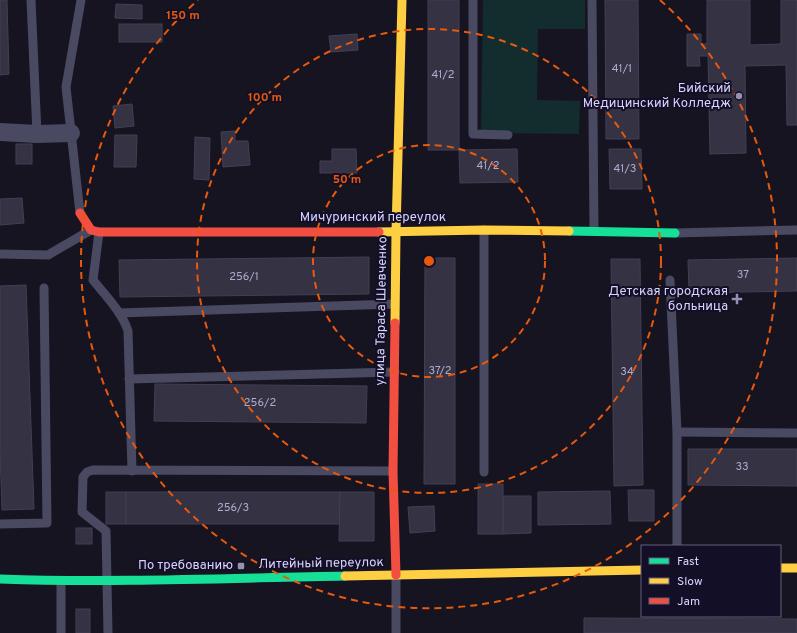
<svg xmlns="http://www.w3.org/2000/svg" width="797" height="633" font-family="Overpass,sans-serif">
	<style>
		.green { fill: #132c2d }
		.building { fill: #343243; stroke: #433f54 }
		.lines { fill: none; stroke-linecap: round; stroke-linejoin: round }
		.lane { stroke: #4a4962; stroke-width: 9 }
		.street { stroke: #4a4962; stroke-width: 18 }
		.fast { stroke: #16e098; stroke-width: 9 }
		.slow { stroke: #ffcf43; stroke-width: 9 }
		.jam { stroke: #f24e42; stroke-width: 9 }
		.ring { fill: none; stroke: #e8590c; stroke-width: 2; stroke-dasharray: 7 5 }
		.poi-dot { fill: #9591b1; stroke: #130f26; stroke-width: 1.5 }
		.labels { text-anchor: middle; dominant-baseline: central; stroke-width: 4; stroke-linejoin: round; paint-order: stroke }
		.number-label { font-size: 11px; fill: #b0acd0 }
		.poi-label { font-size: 13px; fill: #d9d4ff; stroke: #130f26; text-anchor: end }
		.street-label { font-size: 13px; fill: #d9d4ff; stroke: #130f26 }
		.centre { fill: #e8590c; stroke: #130f26; stroke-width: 2 }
		.ring-label { font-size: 12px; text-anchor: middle; font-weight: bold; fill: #e8590c; stroke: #130f26; stroke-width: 4; stroke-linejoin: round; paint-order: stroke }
	</style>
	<rect width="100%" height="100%" fill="#161421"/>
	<!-- green -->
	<polygon class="green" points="483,0 585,0 585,29 538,29 537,100 580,101 579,134 481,133"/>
	<!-- building -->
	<g class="building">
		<polygon points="0,0 7,0 9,74 0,75"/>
		<rect x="428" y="0" width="31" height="150"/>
		<polygon points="605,0 638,0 639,139 606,139"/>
		<polygon points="707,0 750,0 750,45 781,44 781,0 797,0 797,125 787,125 786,65 745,66 746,153 710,154 708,56 699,56 700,66 687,66 687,34 701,34 701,44 707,44"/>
		<polygon points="116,4 142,5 142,19 115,18"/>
		<rect x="119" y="24" width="43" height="18"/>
		<polygon points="357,34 358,50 331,52 329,36"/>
		<polygon points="132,104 134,126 115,128 113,106"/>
		<polygon points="235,131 235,141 248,141 250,165 223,167 221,132"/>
		<polygon points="115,135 137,135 136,167 114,167"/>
		<polygon points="195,137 210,138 209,180 194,179"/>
		<rect x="16" y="144" width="16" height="20"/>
		<polygon points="332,149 356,149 357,173 320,173 320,161 332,161"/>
		<polygon points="517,149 518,182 460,183 459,150"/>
		<polygon points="609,149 641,149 642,189 610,189"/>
		<polygon points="22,198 24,223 0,225 0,199"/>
		<polygon points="369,257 369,294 120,297 119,260"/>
		<polygon points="425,258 455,258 455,484 424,484"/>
		<polygon points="797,258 797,291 689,293 688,260"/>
		<polygon points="611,259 640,259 643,485 614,486"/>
		<polygon points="26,285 34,509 2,510 0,451 0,286"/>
		<polygon points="155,384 367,386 366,423 154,421"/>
		<polygon points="688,449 797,449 797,486 688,485"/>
		<rect x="478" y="484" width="25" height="50"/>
		<polygon points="628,490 654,490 654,521 629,521"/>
		<polygon points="610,491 611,524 538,525 538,492"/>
		<rect x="106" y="492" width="20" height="32"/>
		<rect x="126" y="492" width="214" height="32"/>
		<polygon points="340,492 374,492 374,541 339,541"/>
		<polygon points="503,496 531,496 531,533 503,534"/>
		<polygon points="434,506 435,531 410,533 408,507"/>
		<rect x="76" y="528" width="16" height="16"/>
		<rect x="76" y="609" width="14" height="24"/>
		<polygon points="584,618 797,619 797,633 584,633"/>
	</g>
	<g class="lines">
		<!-- lane -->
		<g class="lane">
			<polyline points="31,0 37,134"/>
			<polyline points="473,0 473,134 508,135"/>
			<polyline points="592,0 594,231"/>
			<polyline points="80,213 66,87 81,0"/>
			<path d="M99,232L93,280C105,295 122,312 128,331L132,471"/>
			<polyline points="675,233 797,230"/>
			<polyline points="0,254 48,255 91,230"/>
			<polyline points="670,280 677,432 677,546"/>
			<polyline points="119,313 395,304"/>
			<polyline points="129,379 395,372"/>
			<polyline points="677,432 797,433"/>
			<polyline points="484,472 484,230"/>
			<polyline points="0,524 47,523 44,288"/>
			<polyline points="396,575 396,633"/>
			<polyline points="61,633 61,581"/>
			<polyline points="108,633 106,531 82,512 83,477 87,472 93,470 393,471"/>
		</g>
		<!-- street -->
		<polyline class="street" points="0,132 37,134 71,133"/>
		<!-- fast -->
		<g class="fast">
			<polyline points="569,231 675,233"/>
			<path d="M0,579C115,583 230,578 345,576"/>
		</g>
		<!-- slow -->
		<g class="slow">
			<polyline points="379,232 484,230 569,231"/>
			<polyline points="395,323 396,232 402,0"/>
			<polyline points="780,568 797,568"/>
			<polyline points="345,576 642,570"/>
		</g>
		<!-- jam -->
		<g class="jam">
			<polyline points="80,213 91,230 99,232 379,232"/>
			<polyline points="395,323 393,471 396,575"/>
		</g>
	</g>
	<!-- distance rings -->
	<g class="ring">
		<circle cx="429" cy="261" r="116"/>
		<circle cx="429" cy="261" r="232"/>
		<path d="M660 0A348 348 0 1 1 198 0"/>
	</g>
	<!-- markers -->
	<g class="poi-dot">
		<circle cx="739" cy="96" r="4"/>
		<path d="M735 293h4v4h4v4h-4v4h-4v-4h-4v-4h4z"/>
		<rect x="237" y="562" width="8" height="8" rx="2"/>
	</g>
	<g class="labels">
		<!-- number labels -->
		<g class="number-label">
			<text x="622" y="69">41/1</text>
			<text x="443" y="75">41/2</text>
			<text x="488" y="166">41/2</text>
			<text x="625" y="169">41/3</text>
			<text x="743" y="275">37</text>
			<text x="244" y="277">256/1</text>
			<text x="440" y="371">37/2</text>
			<text x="627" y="372">34</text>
			<text x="260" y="403">256/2</text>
			<text x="742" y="467">33</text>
			<text x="233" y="508">256/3</text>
		</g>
		<!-- poi labels -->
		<g class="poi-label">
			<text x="731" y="89">Бийский<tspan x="731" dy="15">Медицинский Колледж</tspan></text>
			<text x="728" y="292">Детская городская<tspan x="728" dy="15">больница</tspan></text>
			<text x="233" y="566">По требованию</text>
		</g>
		<!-- street labels -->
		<g class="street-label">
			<text x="373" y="218">Мичуринский переулок</text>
			<text transform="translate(382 311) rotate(-89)">улица Тараса Шевченко</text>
			<text transform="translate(321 564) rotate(-1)">Литейный переулок</text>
		</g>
	</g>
	<circle cx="429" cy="261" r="6" class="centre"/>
	<g class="ring-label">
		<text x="183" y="19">150 m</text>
		<text x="265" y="101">100 m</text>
		<text x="347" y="183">50 m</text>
	</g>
	<!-- legend -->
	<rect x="641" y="545" width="140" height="72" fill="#130f26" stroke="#625e7d"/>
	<rect x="649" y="558" width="20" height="6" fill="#16e098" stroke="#625e7d"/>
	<text x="677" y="565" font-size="12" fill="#d9d4ff">Fast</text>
	<rect x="649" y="578" width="20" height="6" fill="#ffcf43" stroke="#625e7d"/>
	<text x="677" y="585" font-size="12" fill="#d9d4ff">Slow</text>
	<rect x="649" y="598" width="20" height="6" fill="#f24e42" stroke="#625e7d"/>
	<text x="677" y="605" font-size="12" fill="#d9d4ff">Jam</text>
</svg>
